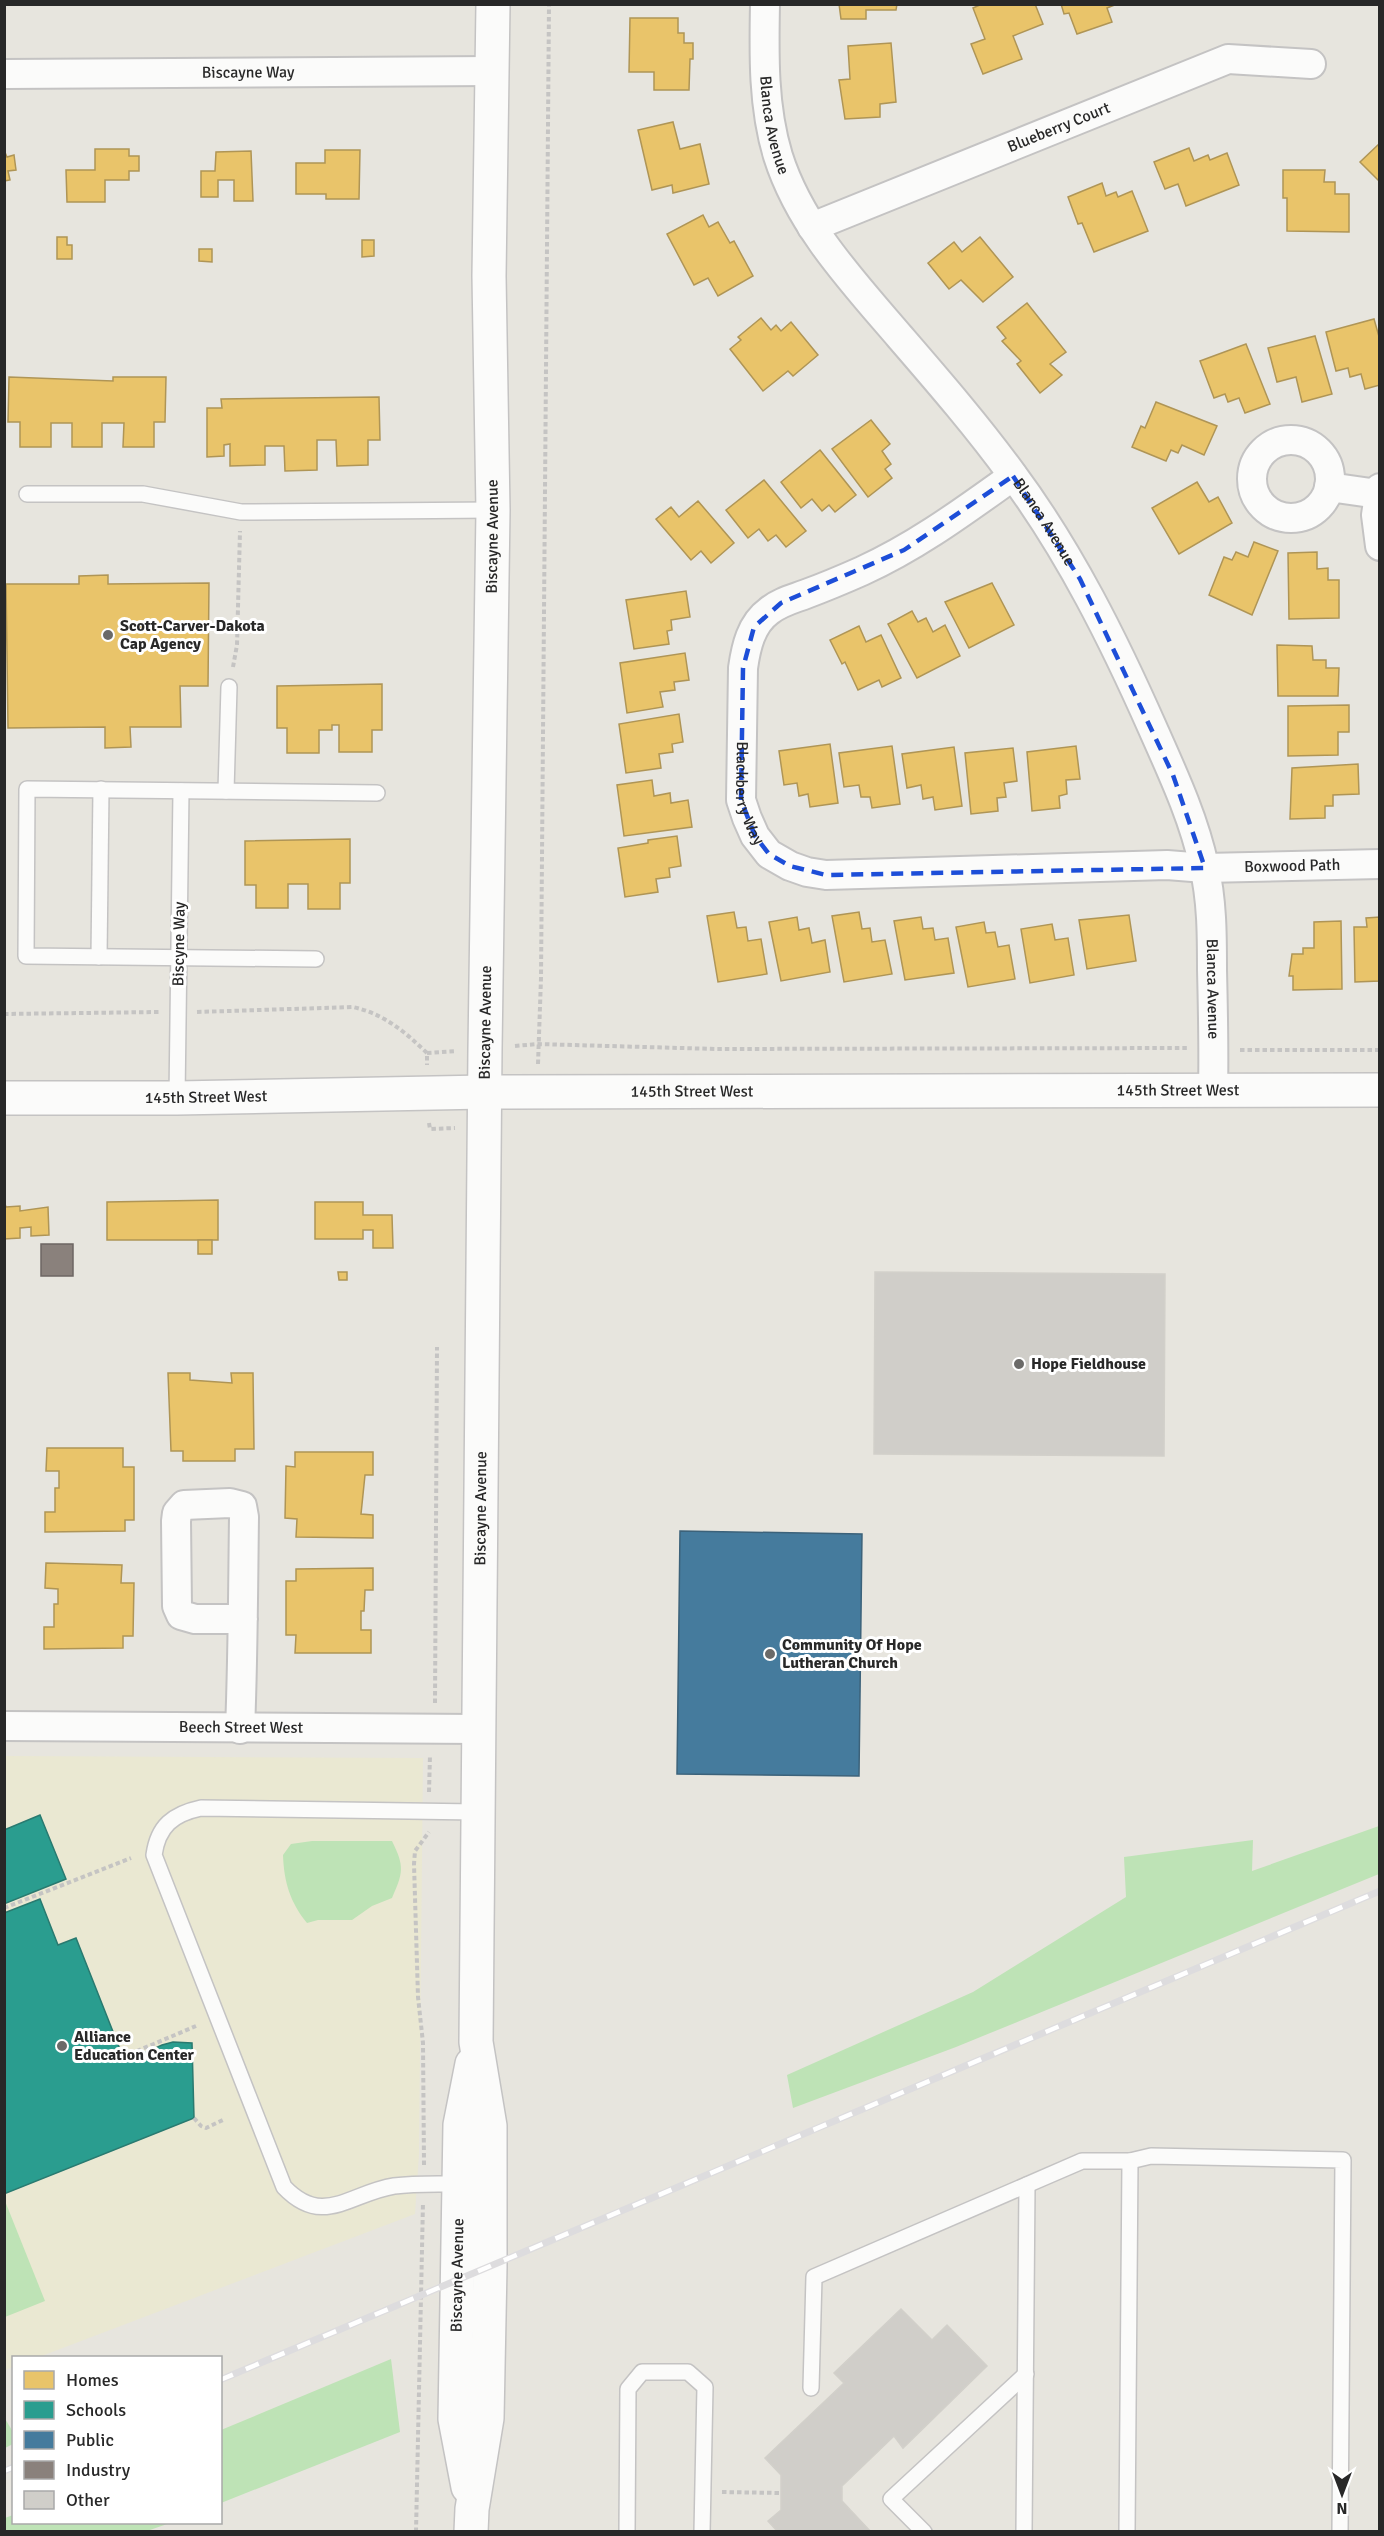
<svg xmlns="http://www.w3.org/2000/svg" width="1384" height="2536" font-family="Signika,sans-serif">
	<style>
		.education { fill: #eae8d2 }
		.green { fill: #bee3b6 }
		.homes { fill: #e9c46a; stroke: #af9556; stroke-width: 1.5 }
		.schools { fill: #2a9d8f; stroke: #297a70; stroke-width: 1.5 }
		.public { fill: #457b9d; stroke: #3c627a; stroke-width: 1.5 }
		.industry { fill: #8a817c; stroke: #6d6663; stroke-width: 1.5 }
		.building { fill: #d0cec9; stroke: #d2d0ca; stroke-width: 1.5 }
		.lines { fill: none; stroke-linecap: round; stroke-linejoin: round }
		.lane-casing { stroke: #c4c3c3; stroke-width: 18 }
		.street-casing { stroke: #c4c3c3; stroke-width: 32 }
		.secondary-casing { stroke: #c4c3c3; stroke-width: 36 }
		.path { stroke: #c5c4c3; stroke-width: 4; stroke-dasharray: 4.5 3; stroke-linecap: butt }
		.lane { stroke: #fbfbfa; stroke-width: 15 }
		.street { stroke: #fbfbfa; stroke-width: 28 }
		.secondary { stroke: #fbfbfa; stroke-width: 33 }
		.rail-casing { stroke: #dddcde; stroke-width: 7 }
		.rail { stroke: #fff; stroke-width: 4.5; stroke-dasharray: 14; stroke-linecap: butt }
		.marked { fill: none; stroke: #1d4ed8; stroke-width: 4.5; stroke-dasharray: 12 8; stroke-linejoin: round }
		.poi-dot { fill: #6b6a68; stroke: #fff; stroke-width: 2 }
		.labels { text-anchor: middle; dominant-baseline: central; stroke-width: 6; stroke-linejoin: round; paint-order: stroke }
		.street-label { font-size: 16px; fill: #282828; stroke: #fff }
		.poi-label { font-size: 16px; font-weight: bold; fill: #282828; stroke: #fff; text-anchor: start }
	</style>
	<rect width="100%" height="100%" fill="#e7e5de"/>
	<!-- education -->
	<polygon class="education" points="5,1756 423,1758 419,2154 415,2214 39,2357 14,2358 13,2367 5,2370"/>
	<!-- green -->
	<g class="green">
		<polygon points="1379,1826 1379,1874 956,2047 793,2108 787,2075 973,1992 1126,1897 1124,1857 1253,1840 1252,1871"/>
		<path d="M312,1841H392C405,1867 403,1873 392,1898L372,1906L352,1920H318L307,1923C290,1902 284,1882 283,1855L291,1844Z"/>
		<polygon points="5,2201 45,2301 5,2317 4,2317"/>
		<polygon points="391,2359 400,2432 221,2503 221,2430"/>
		<polygon points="4,2417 13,2432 13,2444 5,2448"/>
		<polygon points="13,2515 14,2522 170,2523 147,2531 5,2531 5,2518"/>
	</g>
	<!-- homes -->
	<g class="homes">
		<polygon points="839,4 897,4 896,10 866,10 866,19 841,19"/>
		<polygon points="982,4 1035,4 1043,24 1013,36 1022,59 983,74 971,44 985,39 973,8"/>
		<polygon points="1061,4 1117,4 1107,8 1112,22 1077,34 1069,13 1064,14"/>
		<polygon points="630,18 678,18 678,33 684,33 684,43 693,43 693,59 690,59 689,90 654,90 654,72 629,72"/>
		<polygon points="891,43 896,102 880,104 880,117 845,119 839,80 850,79 848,46"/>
		<polygon points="673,122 680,149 700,144 709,184 673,193 672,185 652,190 638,130"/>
		<polygon points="1380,143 1380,182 1360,162"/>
		<polygon points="1189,148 1194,161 1208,155 1210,160 1227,153 1239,185 1186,206 1178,184 1165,189 1154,162"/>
		<polygon points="95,149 129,149 129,156 139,156 139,171 129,171 129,180 105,180 105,202 67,202 66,170 95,170"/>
		<polygon points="4,150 7,157 14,155 16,170 8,171 10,180 4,181"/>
		<polygon points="325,150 360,150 359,199 326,199 326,194 296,194 296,163 325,163"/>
		<polygon points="251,151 253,201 234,201 234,180 218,180 218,197 201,197 201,171 215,171 216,152"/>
		<polygon points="1283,170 1325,170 1324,182 1335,182 1335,194 1349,194 1349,232 1287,231 1287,198 1283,198"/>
		<polygon points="1102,183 1106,196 1116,192 1118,197 1132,191 1148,231 1094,252 1082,223 1078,224 1068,197"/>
		<polygon points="703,215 709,227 718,222 730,243 734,241 753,276 718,296 708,278 694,285 667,234"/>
		<polygon points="57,237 67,237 67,245 72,245 72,259 57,259"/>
		<polygon points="980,237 1013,277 983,302 961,280 949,289 928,263 954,242 962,252"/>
		<polygon points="362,240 374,240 374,256 362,257"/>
		<polygon points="199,249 212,249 212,262 199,261"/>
		<polygon points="1027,303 1066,352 1050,364 1062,375 1040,393 1017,364 1021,361 1002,341 1006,338 997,327"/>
		<polygon points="761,318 771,330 776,325 781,331 791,322 818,355 793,376 788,371 763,391 730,349 741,340 738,337"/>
		<polygon points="1374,319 1380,340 1380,385 1365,389 1361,374 1350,377 1348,368 1336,371 1326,332"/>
		<polygon points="1315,336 1332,394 1302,402 1296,377 1277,382 1268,348"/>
		<polygon points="1246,344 1270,404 1245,413 1239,398 1228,402 1225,394 1214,398 1200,361"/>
		<polygon points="9,377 113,381 113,377 166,377 165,422 154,422 154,447 123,447 124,423 102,423 102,447 72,447 72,423 51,423 51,447 20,447 20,422 8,422"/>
		<polygon points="379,397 380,440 368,440 368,465 337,466 336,440 317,440 317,470 285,471 284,446 265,446 265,465 230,466 230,444 224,445 224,456 207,457 207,408 222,408 221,399"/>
		<polygon points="1156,402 1217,426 1204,455 1182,445 1178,453 1171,450 1166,461 1132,447 1141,426 1145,428"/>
		<polygon points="871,420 890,444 882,451 891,464 885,469 892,478 868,497 832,449"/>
		<polygon points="820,450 856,495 835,512 829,505 822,511 812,499 801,508 781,482"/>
		<polygon points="764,480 806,531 786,547 776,535 768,541 759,529 748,538 726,510"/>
		<polygon points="1197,482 1209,502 1218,497 1232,523 1179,554 1152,508"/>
		<polygon points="698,501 734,543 711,563 701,551 691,560 656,519 671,507 679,517"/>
		<polygon points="1254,542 1278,551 1252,615 1209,595 1224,557 1232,560 1236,552 1248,557"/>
		<polygon points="1317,552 1317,569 1328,568 1328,580 1339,580 1339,618 1289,619 1288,553"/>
		<polygon points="108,575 108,584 209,583 208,686 180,686 181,727 130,727 131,747 105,748 105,727 8,728 6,584 79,584 79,576"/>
		<polygon points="992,583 1014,625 969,648 945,602"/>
		<polygon points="686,591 690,617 671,620 672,630 667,631 669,644 634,649 626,600"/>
		<polygon points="912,611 918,622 926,618 933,632 945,625 960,656 917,678 888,624"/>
		<polygon points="859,626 866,642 881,635 901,678 882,687 879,680 858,690 845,662 842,664 830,640"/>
		<polygon points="1277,645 1312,646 1313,660 1326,660 1326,668 1339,668 1338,696 1278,696"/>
		<polygon points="685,653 689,680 674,682 675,690 660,692 663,707 627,713 620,663"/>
		<polygon points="382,684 382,730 372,730 372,752 339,752 339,725 332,725 332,730 319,730 319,753 287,753 287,728 277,728 277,686"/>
		<polygon points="1349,705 1349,732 1338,732 1338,755 1288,756 1288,706"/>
		<polygon points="679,714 683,742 672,744 673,752 659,754 661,768 626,773 619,724"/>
		<polygon points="830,744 838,803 810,807 808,794 799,796 797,783 784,785 779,751"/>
		<polygon points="892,746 900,804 872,808 870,797 861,797 859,785 844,787 839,753"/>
		<polygon points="1076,746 1080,779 1066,780 1067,794 1059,796 1060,808 1032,811 1027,752"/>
		<polygon points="954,747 962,806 935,810 933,797 923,799 921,785 907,788 902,754"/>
		<polygon points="1013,748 1017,781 1004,783 1006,797 997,798 998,811 971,814 965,753"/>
		<polygon points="1358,764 1359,794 1333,795 1333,806 1325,806 1325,818 1290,819 1292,768"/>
		<polygon points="652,780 654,796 670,793 671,803 688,800 692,827 624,836 617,785"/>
		<polygon points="677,836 681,866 669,868 670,877 656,879 658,892 625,897 618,848 648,843 648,840"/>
		<polygon points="350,839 350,883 340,883 340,909 308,909 308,884 288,884 288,908 256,908 256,885 245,885 245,841"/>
		<polygon points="734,912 737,928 746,927 748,941 761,939 767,974 718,982 707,916"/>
		<polygon points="859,912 862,929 870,928 872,942 885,940 892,974 844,982 832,916"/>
		<polygon points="1129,915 1136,961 1087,969 1079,920"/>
		<polygon points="797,917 799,930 809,928 812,943 825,940 830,972 781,981 769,922"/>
		<polygon points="921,917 923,929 933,928 935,940 948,938 954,973 905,980 894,921"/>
		<polygon points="1380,917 1380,981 1355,982 1354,927 1367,927 1366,918"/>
		<polygon points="1341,921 1342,989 1293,990 1293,976 1289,976 1292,954 1303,954 1303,948 1314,948 1314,922"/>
		<polygon points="984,922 986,933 995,932 998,947 1009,945 1015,979 968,987 956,927"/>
		<polygon points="1052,924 1055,940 1068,938 1074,975 1030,983 1021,929"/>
		<polygon points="218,1200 218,1240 107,1240 107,1202"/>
		<polygon points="4,1201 6,1207 20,1206 20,1211 48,1207 49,1235 31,1236 31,1227 20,1228 20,1238 4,1239"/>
		<polygon points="315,1202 363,1202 363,1215 392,1215 393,1248 373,1248 373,1230 363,1230 363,1239 315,1239"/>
		<rect x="198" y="1240" width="14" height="14"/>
		<polygon points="338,1272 347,1272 347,1280 339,1280"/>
		<polygon points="168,1373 190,1373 190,1380 232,1383 231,1373 253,1373 254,1449 235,1449 235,1461 183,1461 183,1451 171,1451"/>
		<polygon points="47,1448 123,1448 123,1467 134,1467 134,1520 125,1520 125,1531 45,1532 45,1512 55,1512 55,1488 59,1488 59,1471 46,1471"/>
		<polygon points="295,1452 373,1452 373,1475 365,1475 361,1514 373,1515 373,1538 296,1537 297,1519 285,1518 286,1466 295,1467"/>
		<polygon points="46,1563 122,1565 121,1583 134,1583 133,1636 123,1636 123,1648 44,1649 44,1627 54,1627 54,1604 58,1604 58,1589 45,1588"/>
		<polygon points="373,1568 373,1590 365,1590 364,1611 361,1611 361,1630 371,1630 371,1653 295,1653 296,1635 286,1635 286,1581 296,1581 296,1569"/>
	</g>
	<!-- schools -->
	<g class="schools">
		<polygon points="40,1815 66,1879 4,1904 4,1830"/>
		<polygon points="40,1899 58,1945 76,1938 125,2062 162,2045 173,2042 192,2043 194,2118 4,2194 4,1913"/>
	</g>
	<!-- public -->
	<polygon class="public" points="680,1531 862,1534 859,1776 677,1774"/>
	<!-- industry -->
	<rect class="industry" x="41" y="1244" width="32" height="32"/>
	<!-- building -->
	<g class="building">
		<polygon points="875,1272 1165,1274 1164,1456 874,1454"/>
		<polygon points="901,2309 932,2340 947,2325 987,2366 903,2448 894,2436 842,2486 842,2501 871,2532 778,2532 768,2521 781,2510 781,2475 765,2458 844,2383 834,2373"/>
	</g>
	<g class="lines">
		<defs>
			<g id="lane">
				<polyline points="27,494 143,494 241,512 493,510"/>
				<polyline points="226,791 229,687"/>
				<polyline points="99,957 101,789"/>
				<polyline points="316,959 26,956 27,789 377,793"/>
				<polyline points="177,1098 181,791"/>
				<polyline points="1130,2161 1151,2156 1343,2160 1340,2532"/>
				<path d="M459,2184C438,2184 416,2183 394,2186C350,2193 323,2228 284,2187L154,1855C158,1826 173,1814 201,1808L477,1812"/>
				<polyline points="811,2388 814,2277 1082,2161 1130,2161 1127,2532"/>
				<polyline points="627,2532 628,2389 642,2372 688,2372 705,2387 702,2532"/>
				<polyline points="924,2532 891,2499 1026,2374"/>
				<polyline points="1024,2532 1027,2185"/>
			</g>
			<g id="street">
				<path id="s1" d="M765,4C764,55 763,107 778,156C800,226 853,282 900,337C938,381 977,426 1012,474C1070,552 1114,641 1153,729C1173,774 1194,819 1204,866C1212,900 1212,935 1212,970C1213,1010 1214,1051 1213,1092"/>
				<path id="s2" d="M4,74L492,71"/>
				<path id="s3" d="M812,227L1228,59L1311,64"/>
				<circle cx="1291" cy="479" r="39"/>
				<path id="s4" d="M1013,476C964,511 917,546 862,571C844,579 825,587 806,594C793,599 780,602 769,611C751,624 746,647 743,668L741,800L747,818L755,836L769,854L790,866L807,872L826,875L1167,865L1205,868L1380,864"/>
				<polyline points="1329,487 1378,494"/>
				<polyline points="1380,488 1376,515 1380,546"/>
				<path id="s5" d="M4,1726L478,1729"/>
				<path d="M240,1729C243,1658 243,1587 244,1517L242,1506L230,1503L184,1505L177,1513L176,1521L177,1606L181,1615L195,1619H243"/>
			</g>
			<g id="secondary">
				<path id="s6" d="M4,1098H177L485,1092L1380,1090"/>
				<path id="s7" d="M468,2487L455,2419L460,2125L472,2064"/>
				<path id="s8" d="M471,2532L472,2509L487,2418L490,2267V2126L476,2042L485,1049L493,510L489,276L493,4"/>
			</g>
		</defs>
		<!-- lane casing -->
		<use href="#lane" class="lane-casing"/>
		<!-- street casing -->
		<use href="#street" class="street-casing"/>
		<!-- secondary casing -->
		<use href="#secondary" class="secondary-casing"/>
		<!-- path -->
		<g class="path">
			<polyline points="233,667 237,645 240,531"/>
			<path d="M197,1012L353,1007C384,1014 404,1031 427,1053V1065"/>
			<polyline points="4,1014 160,1012"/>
			<polyline points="515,1046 537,1044 716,1049 1188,1048"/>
			<polyline points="1240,1050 1380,1050"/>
			<polyline points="427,1053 456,1051"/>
			<polyline points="538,1064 541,978 549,4"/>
			<polyline points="429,1123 430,1129 455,1128"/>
			<polyline points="435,1703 437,1347"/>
			<polyline points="429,1792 430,1755"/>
			<polyline points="4,1908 131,1858"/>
			<polyline points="123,2057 196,2026"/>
			<polyline points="194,2118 201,2126 206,2128 225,2119"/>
			<polyline points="424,2165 423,2043 418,1997 414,1864 415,1851 429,1832"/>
			<polyline points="722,2492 781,2493"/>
			<polyline points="416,2532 423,2202"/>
		</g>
		<!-- lane -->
		<use href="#lane" class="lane"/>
		<!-- street -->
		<use href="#street" class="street"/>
		<!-- secondary -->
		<use href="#secondary" class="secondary"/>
		<defs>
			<g id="rail">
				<polyline points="220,2380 1380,1891"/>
				<polyline points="4,2471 14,2467"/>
			</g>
		</defs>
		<!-- rail casing -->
		<use href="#rail" class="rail-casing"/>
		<!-- rail -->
		<use href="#rail" class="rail"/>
	</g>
	<!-- marked area -->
	<path class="marked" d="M1013,476L1080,579L1173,775L1205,868L826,875L790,866L769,854L755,836L741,800L743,668L754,627L781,603L904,550Z"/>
	<!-- markers -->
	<g class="poi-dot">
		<circle cx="108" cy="635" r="6"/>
		<circle cx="1019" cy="1364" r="6"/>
		<circle cx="770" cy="1654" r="6"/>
		<circle cx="62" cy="2046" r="6"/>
	</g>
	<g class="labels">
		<!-- street labels -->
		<g class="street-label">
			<text stroke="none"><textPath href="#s2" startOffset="244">Biscayne Way</textPath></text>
			<text stroke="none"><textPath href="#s1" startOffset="122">Blanca Avenue</textPath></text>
			<text stroke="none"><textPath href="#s3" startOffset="266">Blueberry Court</textPath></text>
			<text stroke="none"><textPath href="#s1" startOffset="608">Blanca Avenue</textPath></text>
			<text stroke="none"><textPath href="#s8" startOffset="1998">Biscayne Avenue</textPath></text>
			<text stroke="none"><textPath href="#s4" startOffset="471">Blackberry Way</textPath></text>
			<text stroke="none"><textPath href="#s4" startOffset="1066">Boxwood Path</textPath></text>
			<text transform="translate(179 944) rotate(-89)">Biscyne Way</text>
			<text stroke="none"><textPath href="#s1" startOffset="1112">Blanca Avenue</textPath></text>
			<text stroke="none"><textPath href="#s8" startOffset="1512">Biscayne Avenue</textPath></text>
			<text stroke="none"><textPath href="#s6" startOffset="1174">145th Street West</textPath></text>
			<text stroke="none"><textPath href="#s6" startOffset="688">145th Street West</textPath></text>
			<text stroke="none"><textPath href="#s6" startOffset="202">145th Street West</textPath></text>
			<text stroke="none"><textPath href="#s8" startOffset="1026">Biscayne Avenue</textPath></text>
			<text stroke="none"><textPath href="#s5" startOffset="237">Beech Street West</textPath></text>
			<text stroke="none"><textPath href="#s7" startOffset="213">Biscayne Avenue</textPath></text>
		</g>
		<!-- poi labels -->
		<g class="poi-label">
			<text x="120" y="626">Scott-Carver-Dakota<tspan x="120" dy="18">Cap Agency</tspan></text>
			<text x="1031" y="1364">Hope Fieldhouse</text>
			<text x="782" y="1645">Community Of Hope<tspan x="782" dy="18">Lutheran Church</tspan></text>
			<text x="74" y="2037">Alliance<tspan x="74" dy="18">Education Center</tspan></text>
		</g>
	</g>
	<!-- border -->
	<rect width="1384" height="2536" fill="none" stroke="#282828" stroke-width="12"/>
	<!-- legend -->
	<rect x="12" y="2356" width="210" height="168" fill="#ffffff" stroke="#a9a9a9" stroke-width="1.5"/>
	<rect x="24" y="2371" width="30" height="18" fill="#e9c46a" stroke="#a9a9a9" stroke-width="1.5"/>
	<text x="66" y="2386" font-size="18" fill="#282828">Homes</text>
	<rect x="24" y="2401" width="30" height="18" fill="#2a9d8f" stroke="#a9a9a9" stroke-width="1.5"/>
	<text x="66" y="2416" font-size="18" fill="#282828">Schools</text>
	<rect x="24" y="2431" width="30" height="18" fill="#457b9d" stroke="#a9a9a9" stroke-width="1.5"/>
	<text x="66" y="2446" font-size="18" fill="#282828">Public</text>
	<rect x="24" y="2461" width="30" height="18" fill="#8a817c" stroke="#a9a9a9" stroke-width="1.5"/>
	<text x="66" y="2476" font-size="18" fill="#282828">Industry</text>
	<rect x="24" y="2491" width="30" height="18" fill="#d0cec9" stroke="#a9a9a9" stroke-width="1.5"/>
	<text x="66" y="2506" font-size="18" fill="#282828">Other</text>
	<!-- north arrow -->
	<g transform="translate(1342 2494) rotate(180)" stroke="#ffffff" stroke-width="4.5" paint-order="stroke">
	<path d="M0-4.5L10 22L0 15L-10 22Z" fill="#282828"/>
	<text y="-9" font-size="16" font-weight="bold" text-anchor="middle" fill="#282828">N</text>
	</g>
</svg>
